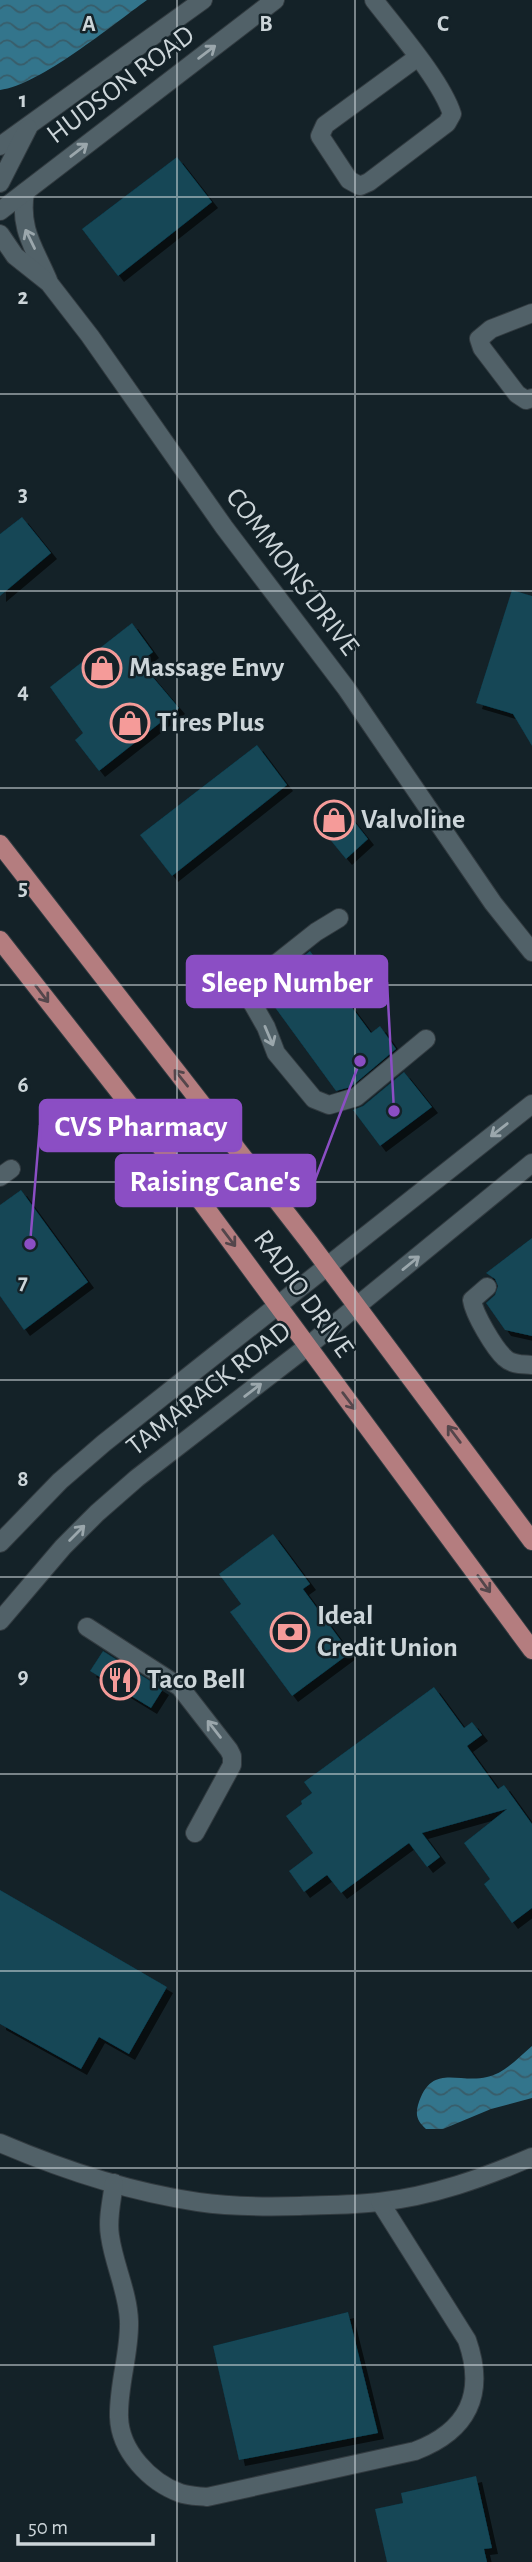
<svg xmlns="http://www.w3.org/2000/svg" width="532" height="2562" font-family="'Alegreya Sans',sans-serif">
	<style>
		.water { fill: url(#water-waves) }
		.building { fill: #124657; filter: url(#shadow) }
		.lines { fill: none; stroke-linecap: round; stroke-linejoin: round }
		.minor-casing { stroke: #323b40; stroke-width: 20 }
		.major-casing { stroke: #323b40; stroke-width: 20 }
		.minor { stroke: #516168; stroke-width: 18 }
		.major { stroke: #b47d7f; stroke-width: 18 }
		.oneway { stroke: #9ba7ac }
		.oneway2 { stroke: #54464b }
		.grid { fill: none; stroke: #ccd5d9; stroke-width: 2; stroke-opacity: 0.55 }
		.labels { text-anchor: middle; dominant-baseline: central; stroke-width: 5; stroke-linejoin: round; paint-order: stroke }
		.street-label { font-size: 28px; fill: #ccd5d9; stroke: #142228 }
		.poi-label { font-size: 28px; font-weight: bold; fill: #ccd5d9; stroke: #142228; text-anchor: start }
		.grid-label { font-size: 23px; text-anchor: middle; font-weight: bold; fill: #ccd5d9; stroke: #142228; stroke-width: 5; stroke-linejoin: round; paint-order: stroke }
		.leader { fill: none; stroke: #8b4ec4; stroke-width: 2.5 }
		.callout-dot { fill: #8b4ec4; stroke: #142228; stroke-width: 2.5 }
		.callout { fill: #8b4ec4; stroke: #8b4ec4; stroke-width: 2.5 }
		.callout-label { font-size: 30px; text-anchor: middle; font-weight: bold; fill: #fff }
	</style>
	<defs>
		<pattern id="water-waves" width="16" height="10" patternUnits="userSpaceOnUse" patternTransform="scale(1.75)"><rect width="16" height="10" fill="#33758c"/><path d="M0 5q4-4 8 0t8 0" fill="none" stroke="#385d6a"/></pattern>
		<filter id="shadow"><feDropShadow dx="6" dy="6" stdDeviation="0" flood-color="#0009"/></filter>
	</defs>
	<rect width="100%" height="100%" fill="#142228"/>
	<!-- water -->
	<g class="water">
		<path d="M0,0H147C112,25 40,85 0,90Z"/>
		<path d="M532,2046V2098L491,2109L443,2129H426C418,2122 415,2116 418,2105C431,2062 458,2084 487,2077C504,2074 519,2057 532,2046Z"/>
	</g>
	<!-- building -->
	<g class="building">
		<polygon points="177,157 212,202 118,276 82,229"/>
		<polygon points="22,517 51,553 0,596 0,534"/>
		<polygon points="512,590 532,596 532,746 513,714 476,703"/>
		<polygon points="132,623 153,652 140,662 179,708 99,771 75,740 83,733 50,687"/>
		<polygon points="257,745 287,785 172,876 140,835"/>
		<polygon points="338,801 368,839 346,859 314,820"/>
		<polygon points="310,951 371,1033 380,1026 396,1049 351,1087 336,1091 263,991 271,982"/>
		<polygon points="404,1072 432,1107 380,1146 353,1110 363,1106"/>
		<polygon points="21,1190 88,1282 24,1330 0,1296 0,1205"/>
		<polygon points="532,1238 532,1336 505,1330 486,1303 495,1295 498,1286 495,1279 486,1273"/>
		<polygon points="273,1534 310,1584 303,1589 350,1653 292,1696 230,1612 241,1604 219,1574"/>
		<polygon points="103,1651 163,1689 151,1708 90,1671"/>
		<polygon points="434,1687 464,1728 472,1722 482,1735 467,1746 498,1789 504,1785 532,1824 532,1908 512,1923 484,1884 490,1879 464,1843 507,1809 422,1833 440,1857 427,1867 409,1843 341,1893 327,1875 304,1892 289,1871 313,1853 286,1816 302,1804 301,1801 312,1793 304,1782"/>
		<polygon points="0,1890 167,1987 129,2054 99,2037 81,2069 0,2024"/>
		<polygon points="348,2312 378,2433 239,2460 213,2346"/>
		<polygon points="476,2476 492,2548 484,2549 487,2562 387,2562 375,2509 403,2503 401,2493"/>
	</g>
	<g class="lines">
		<defs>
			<g id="minor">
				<path d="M374,0C397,30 441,80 452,114L447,123L369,182L360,186L349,180L320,136L325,125L418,57"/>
				<polyline points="0,146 203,0"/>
				<polyline points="0,183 28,128"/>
				<path d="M25,192C19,229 34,247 48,280"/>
				<polyline points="0,211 275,0"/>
				<polyline points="0,234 15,256 49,283 90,336 224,527 346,688 493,903 532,952"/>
				<polyline points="532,313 491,329 479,339 482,348 517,394 526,400 532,398"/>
				<polyline points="339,918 316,932 263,974 252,987 250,999 266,1027 276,1053 314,1099 329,1105 356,1097 426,1039"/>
				<polyline points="0,1177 11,1169"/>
				<path d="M487,1287L472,1300C474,1314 494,1348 505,1358C512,1365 523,1364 532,1365"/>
				<polyline points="0,1543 60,1481 104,1443 532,1104"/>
				<polyline points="0,1621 63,1547 97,1513 137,1478 308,1346 532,1163"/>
				<polyline points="87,1627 180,1687 229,1750 232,1756 232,1765 195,1833"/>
				<path d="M0,2143C63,2170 130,2192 198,2202C232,2207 266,2207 300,2206C326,2205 353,2205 379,2202C433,2196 483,2178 532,2157"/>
				<path d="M114,2183C112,2200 107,2219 110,2236C114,2265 128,2292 129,2321C130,2353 118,2385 119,2417C120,2451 150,2482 180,2493C188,2496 198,2496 207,2497L415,2451C468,2431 486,2394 467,2340L380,2202"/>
			</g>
			<g id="major">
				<polyline points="0,844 309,1242 532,1541"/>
				<polyline points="0,940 135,1112 532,1650"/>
			</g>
		</defs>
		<!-- minor casing -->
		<use href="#minor" class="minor-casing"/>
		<!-- major casing -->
		<use href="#major" class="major-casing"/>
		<!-- minor -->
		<use href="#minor" class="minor"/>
		<!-- major -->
		<use href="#major" class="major"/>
	</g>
	<!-- one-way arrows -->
	<defs><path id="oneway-shaft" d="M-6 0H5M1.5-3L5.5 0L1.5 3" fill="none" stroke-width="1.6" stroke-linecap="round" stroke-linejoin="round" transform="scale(1.75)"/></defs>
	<g class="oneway">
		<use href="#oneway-shaft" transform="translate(207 52) rotate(-37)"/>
		<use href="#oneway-shaft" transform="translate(79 150) rotate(-38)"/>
		<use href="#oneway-shaft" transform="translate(30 239) rotate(-116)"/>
		<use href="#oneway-shaft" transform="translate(269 1036) rotate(67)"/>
		<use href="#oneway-shaft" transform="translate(499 1130) rotate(142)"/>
		<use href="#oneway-shaft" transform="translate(411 1263) rotate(-39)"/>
		<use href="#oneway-shaft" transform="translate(253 1390) rotate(-38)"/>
		<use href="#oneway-shaft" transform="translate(77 1533) rotate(-45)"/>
		<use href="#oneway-shaft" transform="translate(214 1729) rotate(-128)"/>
	</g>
	<g class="oneway2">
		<use href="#oneway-shaft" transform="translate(42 994) rotate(53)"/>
		<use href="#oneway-shaft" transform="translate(181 1078) rotate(-129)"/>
		<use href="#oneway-shaft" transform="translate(229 1238) rotate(53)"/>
		<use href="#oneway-shaft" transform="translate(349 1401) rotate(53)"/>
		<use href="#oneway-shaft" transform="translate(454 1434) rotate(-127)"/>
		<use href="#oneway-shaft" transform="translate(484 1584) rotate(54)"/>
	</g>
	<!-- grid -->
	<path class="grid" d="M177,0V2562M355,0V2562M0,197H532M0,394H532M0,591H532M0,788H532M0,985H532M0,1182H532M0,1380H532M0,1577H532M0,1774H532M0,1971H532M0,2168H532M0,2365H532"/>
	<!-- icons -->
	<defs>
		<symbol id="shop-ring" viewBox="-11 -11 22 22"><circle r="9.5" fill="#142228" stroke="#f59b99" stroke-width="1.5"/><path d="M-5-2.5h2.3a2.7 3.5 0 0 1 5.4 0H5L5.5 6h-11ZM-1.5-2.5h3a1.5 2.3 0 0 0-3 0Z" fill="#f59b99"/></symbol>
		<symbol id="bank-ring" viewBox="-11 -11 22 22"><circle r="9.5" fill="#142228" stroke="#f59b99" stroke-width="1.5"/><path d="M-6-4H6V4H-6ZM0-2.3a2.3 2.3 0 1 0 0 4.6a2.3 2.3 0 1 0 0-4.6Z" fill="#f59b99"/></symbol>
		<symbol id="restaurant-ring" viewBox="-11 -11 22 22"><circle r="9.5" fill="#142228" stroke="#f59b99" stroke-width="1.5"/><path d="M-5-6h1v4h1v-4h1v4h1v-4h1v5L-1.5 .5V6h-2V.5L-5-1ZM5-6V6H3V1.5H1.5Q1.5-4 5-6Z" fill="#f59b99"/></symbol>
	</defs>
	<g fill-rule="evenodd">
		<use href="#shop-ring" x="80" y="646" width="44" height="44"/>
		<use href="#shop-ring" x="108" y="701" width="44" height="44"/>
		<use href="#shop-ring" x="312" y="798" width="44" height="44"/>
		<use href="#bank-ring" x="268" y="1610" width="44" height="44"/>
		<use href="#restaurant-ring" x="98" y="1658" width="44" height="44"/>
	</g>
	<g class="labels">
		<!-- street labels -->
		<g class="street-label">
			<text transform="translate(121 85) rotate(-37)">HUDSON ROAD</text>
			<text transform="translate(292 572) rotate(53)">COMMONS DRIVE</text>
			<text transform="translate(303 1294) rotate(54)">RADIO DRIVE</text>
			<text transform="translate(209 1389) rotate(-38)">TAMARACK ROAD</text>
		</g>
		<!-- poi labels -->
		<g class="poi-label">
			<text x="129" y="668">Massage Envy</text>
			<text x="157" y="723">Tires Plus</text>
			<text x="361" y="820">Valvoline</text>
			<text x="317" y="1616">Ideal<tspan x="317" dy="32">Credit Union</tspan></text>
			<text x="147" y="1680">Taco Bell</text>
		</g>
	</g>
	<g class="grid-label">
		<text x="89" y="31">A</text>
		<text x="266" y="31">B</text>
		<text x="443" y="31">C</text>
		<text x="23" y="107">1</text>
		<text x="23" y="304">2</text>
		<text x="23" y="501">3</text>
		<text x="23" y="698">4</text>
		<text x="23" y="895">5</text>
		<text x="23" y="1092">6</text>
		<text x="23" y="1289">7</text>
		<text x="23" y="1486">8</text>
		<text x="23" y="1683">9</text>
	</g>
	<!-- callouts -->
	<path class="leader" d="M394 1111L387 982M30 1244L40 1125M360 1061L315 1180"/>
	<g class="callout-dot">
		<circle cx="394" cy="1111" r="7"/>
		<circle cx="30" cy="1244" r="7"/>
		<circle cx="360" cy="1061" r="7"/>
	</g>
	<g class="callout">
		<rect x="187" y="956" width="200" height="51" rx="7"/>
		<rect x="40" y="1100" width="201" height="51" rx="7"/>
		<rect x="116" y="1155" width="199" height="51" rx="7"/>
	</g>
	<g class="callout-label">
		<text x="287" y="992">Sleep Number</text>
		<text x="141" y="1136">CVS Pharmacy</text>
		<text x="215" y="1191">Raising Cane's</text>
	</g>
	<!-- scale -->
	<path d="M18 2534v10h135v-10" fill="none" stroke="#ccd5d9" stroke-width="3.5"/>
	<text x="28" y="2534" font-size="21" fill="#ccd5d9" stroke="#142228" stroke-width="5" paint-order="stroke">50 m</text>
</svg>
